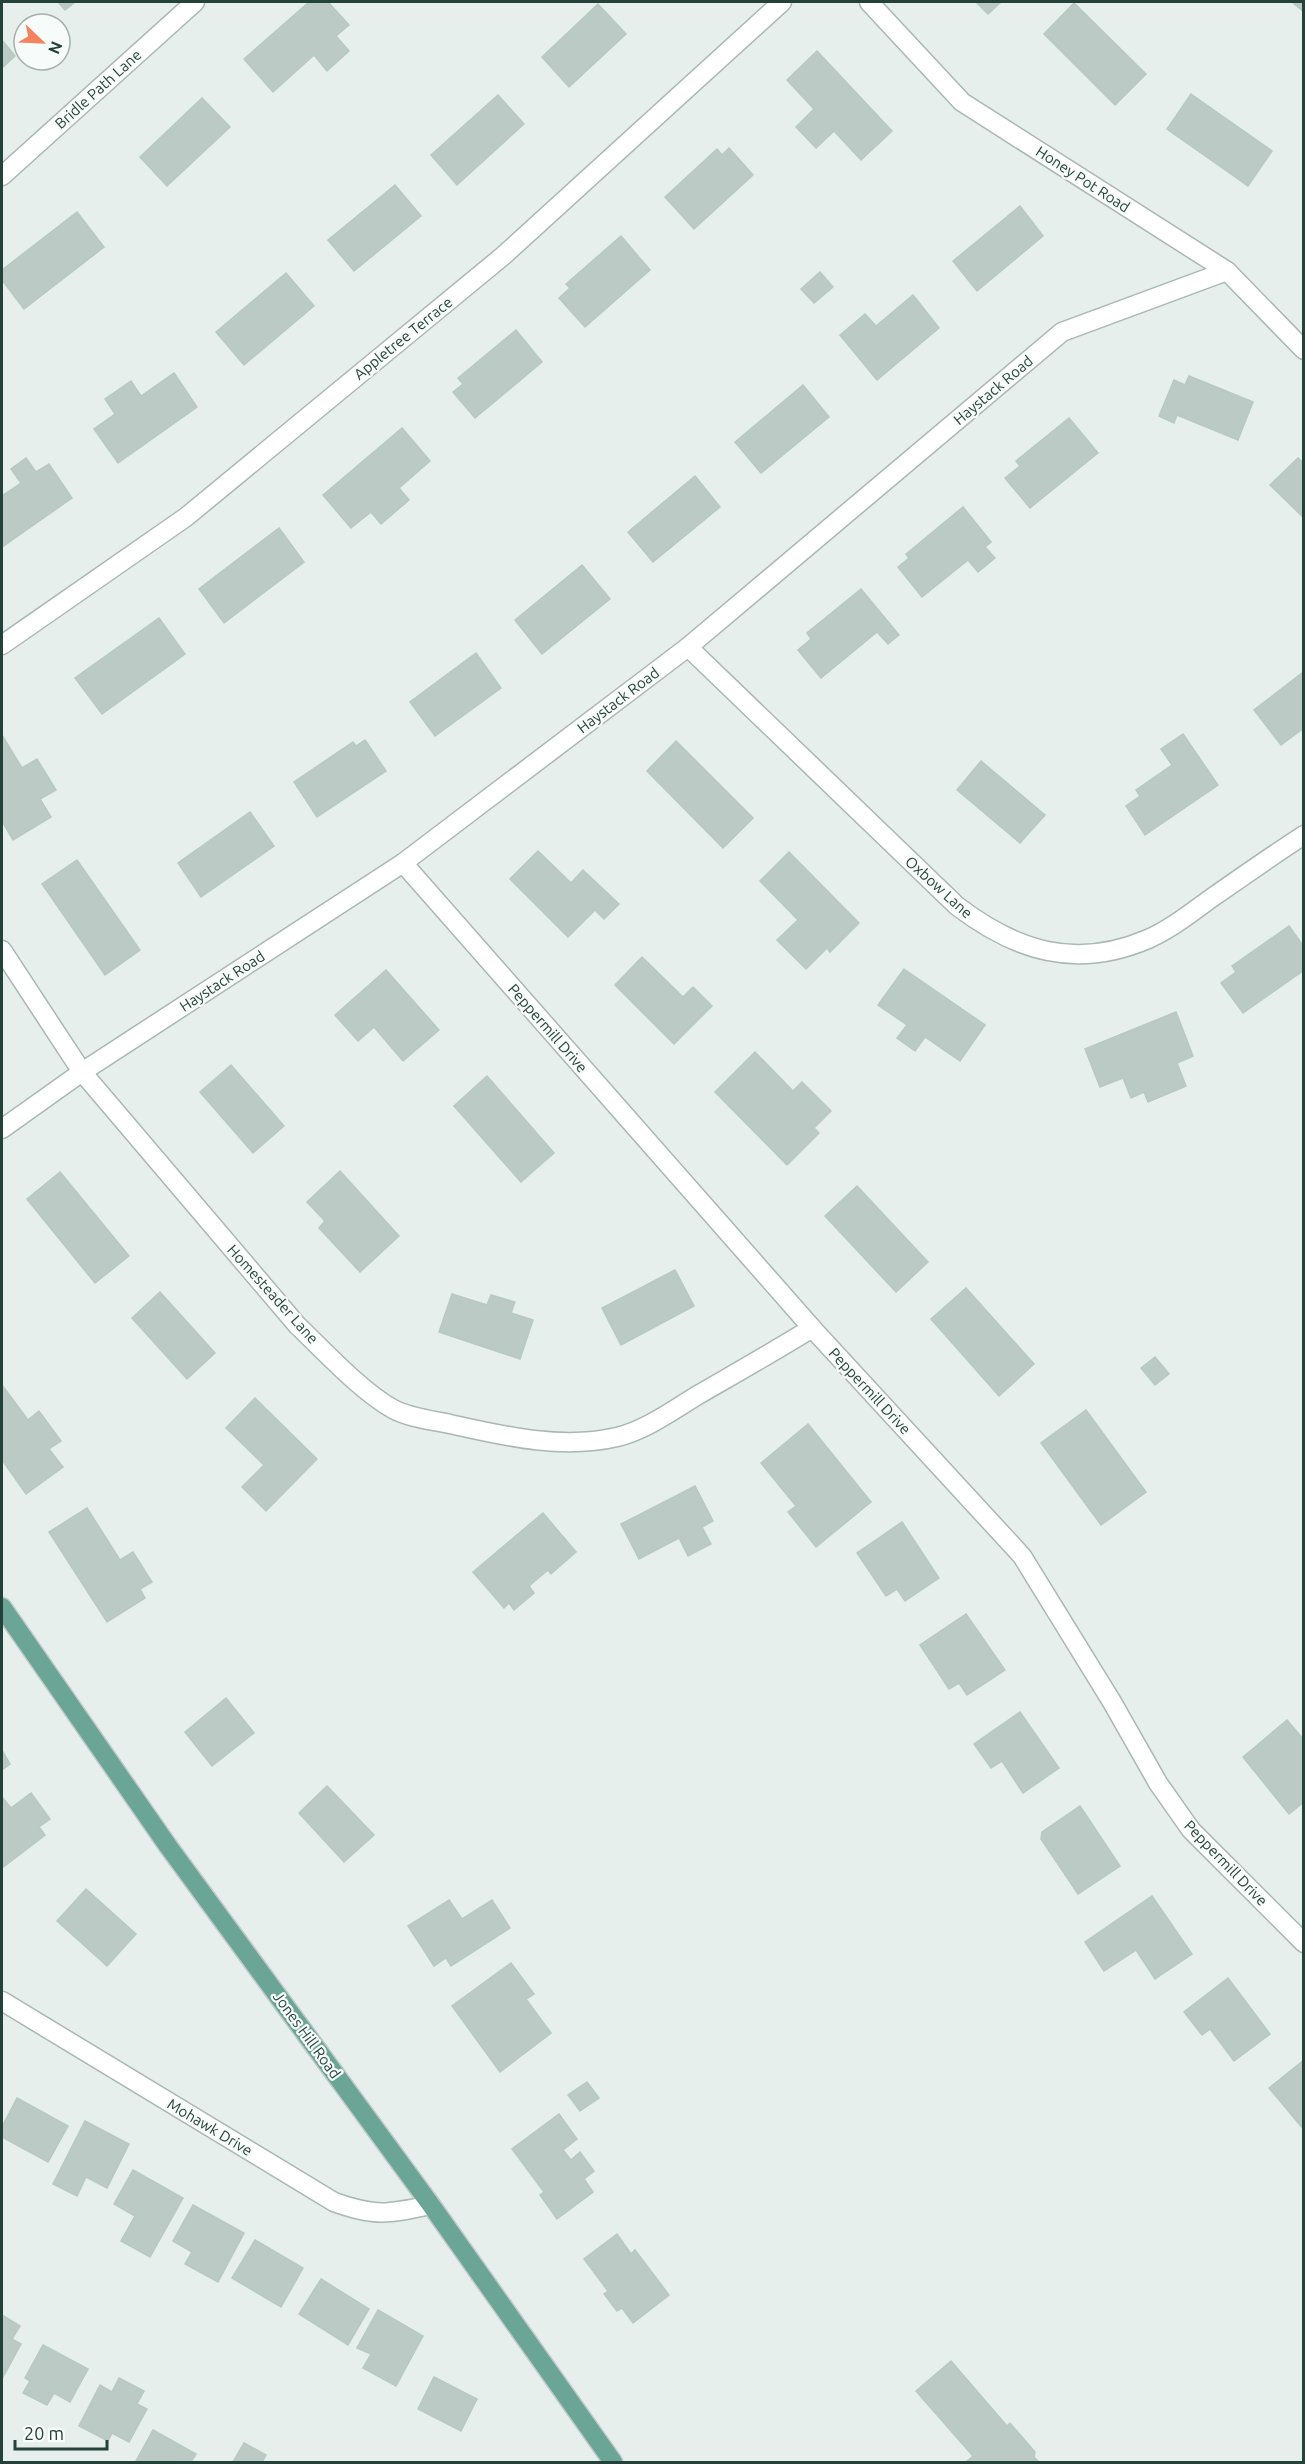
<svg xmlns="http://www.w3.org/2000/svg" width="1305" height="2464" font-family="Ubuntu,sans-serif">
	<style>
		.building { fill: #bbcac4; stroke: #b8c9c2; stroke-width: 1.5 }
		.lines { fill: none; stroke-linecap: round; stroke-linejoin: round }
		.minor-casing { stroke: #a8b8b2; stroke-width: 21 }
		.major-casing { stroke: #c2cac8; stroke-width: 21 }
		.minor { stroke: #fff; stroke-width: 18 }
		.major { stroke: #6aa596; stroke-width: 18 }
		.labels { text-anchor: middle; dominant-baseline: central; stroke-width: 4.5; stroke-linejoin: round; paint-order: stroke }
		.street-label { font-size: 15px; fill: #24423a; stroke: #f7fbf9 }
	</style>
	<rect width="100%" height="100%" fill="#e6efeb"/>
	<!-- building -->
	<g class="building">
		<polygon points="58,2 75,2 65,10"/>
		<polygon points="309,2 328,2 349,25 336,36 349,51 327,71 314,55 273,92 244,59"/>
		<polygon points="976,2 1001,2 988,14"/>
		<polygon points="1292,2 1304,2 1304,12"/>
		<polygon points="1074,3 1146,74 1115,105 1044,34"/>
		<polygon points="598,4 626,34 569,87 542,57"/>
		<polygon points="2,40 15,56 2,68"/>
		<polygon points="817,51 892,131 861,160 834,131 816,148 796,127 814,109 787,80"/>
		<polygon points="1191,94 1272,151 1248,186 1167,129"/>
		<polygon points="498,95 524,124 457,185 431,155"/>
		<polygon points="202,98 230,127 167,186 140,157"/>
		<polygon points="729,148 753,175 694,229 665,197 717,149 722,155"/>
		<polygon points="395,185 421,216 354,271 328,240"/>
		<polygon points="1020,206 1043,236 977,291 953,261"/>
		<polygon points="77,212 104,247 24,309 2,280 2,270"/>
		<polygon points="621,236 650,270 585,327 559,298 570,288 566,284"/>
		<polygon points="820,272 833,287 814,303 801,289"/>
		<polygon points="286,273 314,306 244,365 216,332"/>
		<polygon points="913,295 939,328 877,380 840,335 865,314 876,326"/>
		<polygon points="516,330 542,362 475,418 453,392 463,384 458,378"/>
		<polygon points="174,373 197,407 118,463 94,429 115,414 105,399 131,381 141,396"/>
		<polygon points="1189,376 1253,402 1238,440 1177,415 1174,423 1159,416 1174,380 1185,385"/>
		<polygon points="803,385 829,417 761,473 735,442"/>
		<polygon points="1069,418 1098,453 1030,508 1005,478 1020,466 1016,461"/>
		<polygon points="402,428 430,461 399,488 409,500 381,524 371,512 351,528 323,495"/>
		<polygon points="26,458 36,472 49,464 72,498 2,547 2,496 21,483 11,469"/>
		<polygon points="1298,458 1304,463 1304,518 1270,485"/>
		<polygon points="695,476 720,507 653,562 628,532"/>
		<polygon points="963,507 991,542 985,547 995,558 978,572 968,560 922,597 898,567 909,558 906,554"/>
		<polygon points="279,528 304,562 224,623 199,589"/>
		<polygon points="582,565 610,599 542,654 515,620"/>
		<polygon points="861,589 899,635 888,644 877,632 821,678 798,650 811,639 807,633"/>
		<polygon points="159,618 185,654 102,714 75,678"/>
		<polygon points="476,653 501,688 435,736 410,702"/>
		<polygon points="1302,673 1304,728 1281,745 1254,710"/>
		<polygon points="1183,734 1218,785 1145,835 1126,806 1140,796 1136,790 1172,765 1161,749"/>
		<polygon points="2,735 22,768 37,759 56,790 40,799 51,817 13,840 2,821"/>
		<polygon points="365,740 386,771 317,817 294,782 353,742 356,746"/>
		<polygon points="676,741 753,818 723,848 647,771"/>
		<polygon points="981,761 1045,815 1020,843 957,790"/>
		<polygon points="250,812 274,846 201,897 178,863"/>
		<polygon points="538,851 571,883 583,870 619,904 604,919 595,910 568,937 510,879"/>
		<polygon points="789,852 859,923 830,952 827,948 806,969 777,940 798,920 760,881"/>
		<polygon points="77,860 140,950 105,975 42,884"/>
		<polygon points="1289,926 1304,947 1304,970 1243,1013 1221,983 1236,972 1232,966"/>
		<polygon points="642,957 683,997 693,987 712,1006 674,1044 615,985"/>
		<polygon points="904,969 985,1025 960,1061 925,1037 915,1051 897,1038 907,1025 878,1005"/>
		<polygon points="386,970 439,1030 403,1061 374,1027 358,1041 335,1015"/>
		<polygon points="1176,1012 1193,1056 1177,1063 1186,1086 1148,1102 1144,1092 1131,1098 1123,1078 1100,1087 1085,1049"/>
		<polygon points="755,1052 793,1091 802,1082 831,1111 814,1128 819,1133 787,1165 715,1092"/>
		<polygon points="231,1065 284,1126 253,1153 200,1092"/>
		<polygon points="487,1076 554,1153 521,1182 454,1106"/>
		<polygon points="340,1171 399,1236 360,1272 319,1228 325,1221 307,1202"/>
		<polygon points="60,1172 129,1256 95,1283 27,1199"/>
		<polygon points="857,1186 928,1262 896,1292 825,1216"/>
		<polygon points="675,1270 694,1306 621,1345 602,1308"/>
		<polygon points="966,1288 1034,1364 999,1396 931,1319"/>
		<polygon points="160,1292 215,1353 187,1379 132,1318"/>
		<polygon points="452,1294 487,1305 491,1295 515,1302 511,1313 533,1320 520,1359 439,1332"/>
		<polygon points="1155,1357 1169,1374 1155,1385 1141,1368"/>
		<polygon points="2,1385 28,1420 39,1411 61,1441 49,1449 63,1467 26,1494 2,1460"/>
		<polygon points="255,1398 317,1459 266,1511 242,1487 264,1465 226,1428"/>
		<polygon points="1086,1410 1146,1492 1101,1525 1041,1443"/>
		<polygon points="808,1424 871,1502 816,1547 788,1512 796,1506 761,1463"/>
		<polygon points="695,1486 713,1521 702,1527 711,1544 688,1556 679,1538 639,1559 621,1524"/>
		<polygon points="87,1508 120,1560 133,1552 152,1582 140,1589 145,1598 107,1622 49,1532"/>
		<polygon points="543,1513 576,1552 551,1574 548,1570 529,1586 534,1593 514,1610 509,1603 504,1608 473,1572"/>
		<polygon points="902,1522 939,1578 905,1601 897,1589 886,1596 857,1553"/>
		<polygon points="966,1614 1005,1670 967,1695 959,1683 949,1689 920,1645"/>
		<polygon points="226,1698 254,1733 212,1766 185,1732"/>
		<polygon points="1020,1712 1059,1768 1023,1793 1002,1761 991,1768 974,1744"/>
		<polygon points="1287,1720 1304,1740 1304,1802 1289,1814 1243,1757"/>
		<polygon points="2,1750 10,1764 2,1770"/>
		<polygon points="327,1786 374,1835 344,1862 299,1813"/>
		<polygon points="31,1793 50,1819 39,1827 45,1835 2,1868 2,1799 3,1798 11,1808"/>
		<polygon points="1080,1806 1120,1866 1078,1894 1041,1839 1042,1832"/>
		<polygon points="86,1889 136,1934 107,1966 57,1921"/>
		<polygon points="1152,1896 1192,1954 1155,1979 1136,1950 1104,1971 1085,1942"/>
		<polygon points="449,1900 462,1919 492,1900 510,1928 451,1966 446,1958 434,1966 408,1926"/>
		<polygon points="511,1963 534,1994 526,1999 551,2033 500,2072 452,2006"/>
		<polygon points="1228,1978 1270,2034 1234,2061 1210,2029 1202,2035 1184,2012"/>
		<polygon points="1304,2060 1304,2130 1269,2088"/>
		<polygon points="587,2082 599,2098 580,2111 568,2095"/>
		<polygon points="17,2098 68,2126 48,2162 2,2137 2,2127"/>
		<polygon points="559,2114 577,2139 563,2150 571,2160 580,2152 594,2171 584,2179 593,2192 557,2219 540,2195 544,2192 512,2149"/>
		<polygon points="85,2121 129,2144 107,2188 86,2177 77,2196 53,2184"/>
		<polygon points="133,2170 183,2198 150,2257 121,2241 135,2216 114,2204"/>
		<polygon points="193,2205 244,2233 218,2282 185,2264 192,2252 173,2241"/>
		<polygon points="617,2234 631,2254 635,2250 669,2295 633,2323 622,2308 617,2311 604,2294 608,2291 584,2259"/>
		<polygon points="255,2240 303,2268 281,2307 232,2278"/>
		<polygon points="321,2279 369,2309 348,2345 299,2314"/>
		<polygon points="378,2310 423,2336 396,2386 363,2368 371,2354 357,2348"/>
		<polygon points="2,2315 20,2326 12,2339 21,2344 2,2379"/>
		<polygon points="43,2345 88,2369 70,2402 54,2393 47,2405 23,2393 30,2381 25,2378"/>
		<polygon points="951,2361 1007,2426 1010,2423 1035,2452 1034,2457 1039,2462 969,2462 967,2461 973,2456 916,2391"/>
		<polygon points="434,2377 477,2399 461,2431 418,2409"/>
		<polygon points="119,2378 144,2391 137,2404 147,2409 129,2442 112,2433 108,2441 79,2426 100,2385 112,2392"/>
		<polygon points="153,2430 196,2454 191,2462 136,2461"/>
		<polygon points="244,2443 266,2455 262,2462 233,2462"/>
	</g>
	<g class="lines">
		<defs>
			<g id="minor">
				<polyline points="869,2 962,102 1227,271 1304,350"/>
				<polyline points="2,176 195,2"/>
				<polyline points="2,645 186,517 503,256 782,2"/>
				<path d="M688,647L957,906C1016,951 1076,970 1148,939C1171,929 1192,912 1213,897C1243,876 1273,855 1304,835"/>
				<polyline points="403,863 812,1328 1022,1556 1112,1702 1158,1783 1191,1830 1304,1943"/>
				<path d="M2,950L82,1072L297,1325C323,1350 362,1392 393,1409C410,1418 431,1420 450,1424C504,1436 562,1450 617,1437C646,1430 673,1410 698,1395C736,1373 775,1351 812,1328"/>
				<polyline points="2,1129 82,1072 403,863 688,647 1062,332 1227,271"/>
				<path d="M2,2001L334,2202C376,2217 388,2214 431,2205"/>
			</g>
			<polyline id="major" points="2,1607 168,1846 431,2205 613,2462"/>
		</defs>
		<!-- minor casing -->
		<use href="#minor" class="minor-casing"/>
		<!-- major casing -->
		<use href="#major" class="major-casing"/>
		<!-- minor -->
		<use href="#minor" class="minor"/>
		<!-- major -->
		<use href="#major" class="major"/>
	</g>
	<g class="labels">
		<!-- street labels -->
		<g class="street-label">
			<text transform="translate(98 89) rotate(-42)">Bridle Path Lane</text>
			<text transform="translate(1083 179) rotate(33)">Honey Pot Road</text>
			<text transform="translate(403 338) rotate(-39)">Appletree Terrace</text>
			<text transform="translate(993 390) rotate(-40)">Haystack Road</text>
			<text transform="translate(618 700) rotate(-37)">Haystack Road</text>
			<text transform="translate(939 887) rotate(42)">Oxbow Lane</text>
			<text transform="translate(222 981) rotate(-33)">Haystack Road</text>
			<text transform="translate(548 1028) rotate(49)">Peppermill Drive</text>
			<text transform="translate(273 1294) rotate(48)">Homesteader Lane</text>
			<text transform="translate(870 1391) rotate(47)">Peppermill Drive</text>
			<text transform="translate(1226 1863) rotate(46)">Peppermill Drive</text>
			<text transform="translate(307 2035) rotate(54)">Jones Hill Road</text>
			<text transform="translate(210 2127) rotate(31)">Mohawk Drive</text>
		</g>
	</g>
	<!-- border -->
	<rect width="1305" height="2464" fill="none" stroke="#24423a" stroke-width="6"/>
	<!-- north arrow -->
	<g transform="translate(42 42) rotate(113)"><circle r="28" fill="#f7fbf9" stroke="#a3b1ad" stroke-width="1.5"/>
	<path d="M0-4.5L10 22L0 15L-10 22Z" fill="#f4845f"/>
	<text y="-9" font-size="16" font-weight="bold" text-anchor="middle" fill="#24423a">N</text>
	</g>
	<!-- scale -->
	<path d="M15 2440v9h92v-9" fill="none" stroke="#24423a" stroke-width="3"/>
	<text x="24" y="2440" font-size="18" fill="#24423a" stroke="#f7fbf9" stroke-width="4.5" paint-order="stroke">20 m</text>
</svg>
